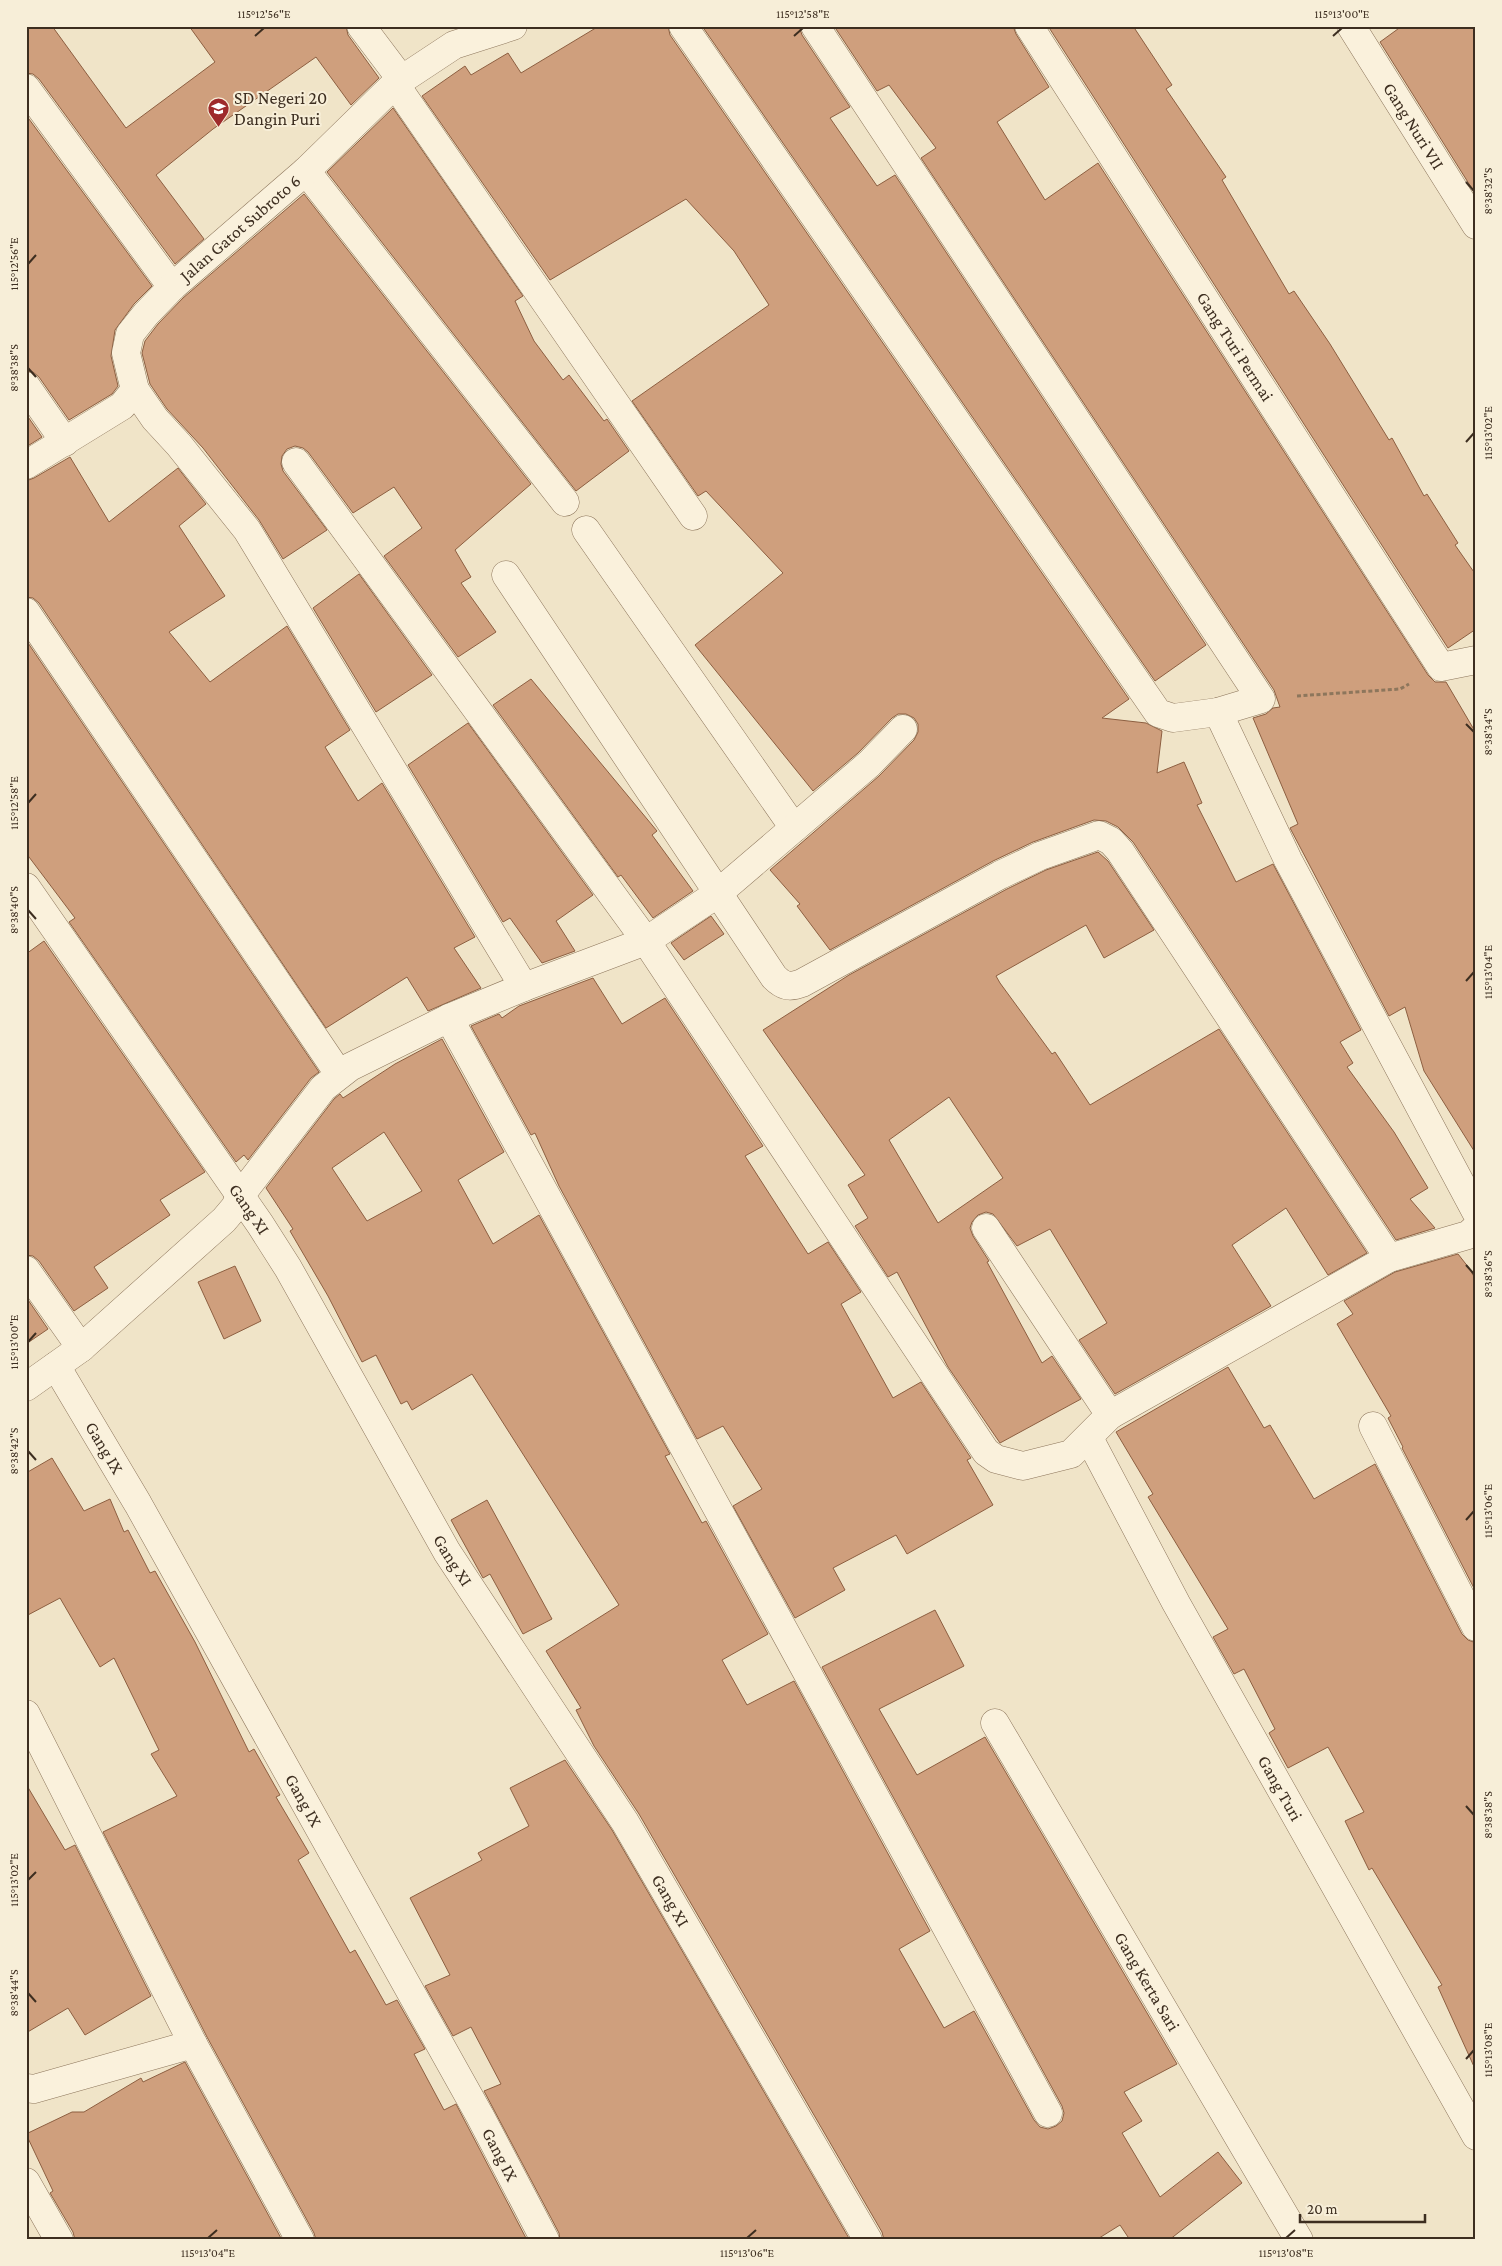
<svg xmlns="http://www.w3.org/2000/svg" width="1502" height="2266" font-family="'Crimson Pro',serif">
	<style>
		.building { fill: #cf9f7d; stroke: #8d5f41; fill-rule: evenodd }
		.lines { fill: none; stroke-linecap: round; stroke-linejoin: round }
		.street-casing { stroke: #8d765c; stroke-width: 29 }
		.path { stroke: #8d765c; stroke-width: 3; stroke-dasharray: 4 2.5; stroke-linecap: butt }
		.street { stroke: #faf1dc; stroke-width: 28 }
		.ticks { fill: none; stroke: #3d2e20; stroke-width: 2 }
		.labels { text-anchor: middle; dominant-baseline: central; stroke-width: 4; stroke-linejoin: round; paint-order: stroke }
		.poi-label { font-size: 18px; fill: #3d2e20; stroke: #f7eed8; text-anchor: start }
		.street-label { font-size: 18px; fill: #3d2e20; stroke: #f7eed8 }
		.neatline { fill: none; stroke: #3d2e20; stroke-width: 2 }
		.ticks-label { font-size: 12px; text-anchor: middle; fill: #3d2e20 }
	</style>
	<rect width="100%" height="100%" fill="#f0e4c8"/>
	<!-- building -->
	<g class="building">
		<polygon points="26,26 52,26 126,128 215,62 189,26 346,26 348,35 379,78 351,105 316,57 213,129 156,175 204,239 175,264 39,79 33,74 26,73"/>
		<polygon points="599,26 668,26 670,35 1129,699 1102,718 1146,723 1162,731 1157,773 1184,762 1202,803 1197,805 1236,882 1273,864 1361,1030 1340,1042 1353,1063 1347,1067 1394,1132 1428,1188 1410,1199 1435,1228 1396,1240 1133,842 1118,827 1106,821 1094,820 1033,842 993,861 830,950 797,906 800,904 770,870 879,776 914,740 918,732 918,724 914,718 906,714 898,714 892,718 858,753 813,791 695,645 783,573 706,491 698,496 632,401 769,305 734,251 686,199 550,280 422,96 465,66 471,75 508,53 521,73"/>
		<polygon points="702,26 799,26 802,35 850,107 830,118 877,186 895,175 1206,645 1155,681"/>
		<polygon points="834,26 1013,26 1016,34 1049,87 997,122 1045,200 1098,163 1428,675 1435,682 1446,682 1476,733 1476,1154 1424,1071 1405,1007 1389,1016 1290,828 1298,824 1253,718 1266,714 1273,708 1280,707 1274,690 921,158 936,148 889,85 877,91"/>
		<polygon points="1048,26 1133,26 1172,85 1166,89 1226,177 1222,180 1289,294 1294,291 1330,344 1389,440 1392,438 1424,496 1427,494 1458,543 1455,545 1476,575 1476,629 1448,648"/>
		<polygon points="1402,26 1476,26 1476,195 1380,42"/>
		<polygon points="393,108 523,296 515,301 534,341 563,380 569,375 604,421 607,419 629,451 576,491 327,172"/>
		<polygon points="26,115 152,286 134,304 115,330 111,356 118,386 112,394 69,420 39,377 33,372 26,371"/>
		<polygon points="304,194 531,484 455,550 471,577 461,583 496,632 458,657 384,556 422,528 394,487 353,513 308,452 303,448 295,446 287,449 282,456 281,464 283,471 327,530 283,559 259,520 203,448 167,409 150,384 142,353 145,341 158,324 183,298"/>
		<polygon points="26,414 42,437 26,447"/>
		<polygon points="70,457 109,522 178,468 206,504 179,526 225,596 169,632 210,682 287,626 350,730 325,747 358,801 382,783 475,937 454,948 481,988 428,1011 407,977 326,1028 39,603 33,598 26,597 26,481 34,478"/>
		<polygon points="359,574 432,675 376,712 313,608"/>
		<polygon points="26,640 319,1072 311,1078 248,1160 244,1155 236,1162 69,922 75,918 26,853"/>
		<polygon points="531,679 657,831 652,835 693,891 653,918 621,875 618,877 493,705"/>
		<polygon points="468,723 593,895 556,921 575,951 542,963 510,918 503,922 408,765"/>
		<path d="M1098,852L1108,861L1154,930L1104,958L1086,925L996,976L1000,983L1052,1054L1055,1052L1090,1105L1219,1029L1367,1253L1328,1275L1286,1208L1232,1245L1271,1306L1115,1394L1079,1340L1107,1323L1050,1229L1017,1246L993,1214L986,1212L978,1215L972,1222L970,1228L973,1236L989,1261L987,1262L1042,1363L1052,1356L1081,1399L1000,1443L948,1367L897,1272L888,1277L855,1226L868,1218L848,1185L865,1175L763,1030L849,975L1007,889L1046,870ZM949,1097L1003,1178L938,1223L889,1140Z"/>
		<polygon points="711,916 724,934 684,960 671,943"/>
		<polygon points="44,941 205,1172 160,1200 170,1215 94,1267 108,1288 74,1311 39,1261 33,1256 26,1255 26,954"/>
		<polygon points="593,978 622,1024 665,998 763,1146 745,1156 808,1254 828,1242 861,1292 841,1304 893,1398 921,1382 971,1458 967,1460 993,1505 907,1554 896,1535 833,1568 845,1590 795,1618 733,1506 762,1489 723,1426 697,1439 559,1186 535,1133 531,1135 471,1026 499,1014 502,1018 519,1006"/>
		<path d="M442,1039L504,1152L458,1180L493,1244L539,1215L670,1454L665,1456L702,1523L706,1521L768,1634L722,1660L747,1705L794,1681L930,1931L899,1949L944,2028L974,2011L1034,2120L1040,2127L1048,2129L1056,2126L1062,2121L1064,2113L1062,2106L822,1667L935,1610L964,1666L879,1709L917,1775L985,1737L1177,2064L1124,2092L1142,2121L1122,2133L1160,2197L1218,2152L1242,2183L1169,2240H1130L1120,2225L1096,2240H884L882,2232L639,1814L594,1746L576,1710L581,1708L546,1651L619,1605L472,1374L412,1410L407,1401L401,1404L376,1355L362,1362L328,1296L290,1231L293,1229L266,1188L334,1099L340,1094L343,1098L395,1064ZM384,1132L422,1191L367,1221L332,1168Z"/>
		<polygon points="1458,1254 1469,1268 1476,1280 1476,1592 1402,1448 1403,1447 1388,1418 1391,1416 1337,1324 1353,1314 1344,1301 1395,1272"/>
		<polygon points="235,1266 261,1321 224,1339 198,1282"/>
		<polygon points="26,1297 48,1329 26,1344"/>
		<polygon points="1228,1367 1264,1428 1270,1425 1314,1499 1375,1464 1462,1634 1468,1640 1476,1643 1476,2071 1438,1987 1442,1985 1372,1868 1369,1870 1345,1821 1364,1812 1328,1747 1288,1768 1269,1733 1275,1729 1244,1669 1234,1674 1213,1637 1228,1629 1148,1497 1153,1494 1116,1432"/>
		<polygon points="52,1458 84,1511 110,1499 124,1532 128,1530 150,1573 155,1571 195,1642 249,1752 254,1749 280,1795 276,1797 309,1853 298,1860 350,1953 355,1950 386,2005 397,2000 425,2049 414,2054 444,2110 456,2104 527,2240 316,2240 314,2233 207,2037 103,1832 177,1796 151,1754 159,1750 114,1658 100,1667 60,1598 26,1616 26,1473"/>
		<polygon points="487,1500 552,1619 523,1634 490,1574 483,1578 451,1520"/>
		<polygon points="565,1760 612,1830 850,2240 560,2240 559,2233 484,2091 501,2084 471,2027 453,2036 425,1986 450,1975 410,1898 482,1860 478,1853 529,1826 510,1788"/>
		<polygon points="26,1784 65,1850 75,1845 151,1996 85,2035 68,2008 26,2033"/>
		<polygon points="185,2062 282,2240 75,2240 73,2232 50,2193 53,2191 26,2134 72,2112 84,2112 141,2078 143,2082"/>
	</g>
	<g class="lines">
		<defs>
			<g id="street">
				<polyline points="361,26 401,79"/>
				<polyline points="683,26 1158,713 1173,718 1218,712 1261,699 815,26"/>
				<path id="s1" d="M1029,26L1441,667L1476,660"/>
				<path id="s2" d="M1351,26L1476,225"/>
				<polyline points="395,84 693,516"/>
				<polyline points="26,88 172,287"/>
				<polyline points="306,171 565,502"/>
				<polyline points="26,386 65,442"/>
				<polyline points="135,390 155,419 179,445 247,530 524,987"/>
				<polyline points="296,462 646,941 986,1452 996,1459 1023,1466 1071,1454 1110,1415"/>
				<path id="s3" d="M26,465L122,406L135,390L126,353L130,334L146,314L172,287L306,171L395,84L454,45L513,26"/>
				<polyline points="586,530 794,828"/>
				<path d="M506,575L774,977C783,986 789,988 802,983L1000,875L1040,856L1099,835L1111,841L1120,851L1389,1258L1468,1235L1476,1228"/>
				<polyline points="26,612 339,1074"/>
				<polyline points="1218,712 1288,860 1476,1212"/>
				<path id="s4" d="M26,887L260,1224L288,1268L447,1552L625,1822L868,2240"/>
				<polyline points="449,1018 1048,2113"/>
				<polyline points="986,1228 1110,1415 1389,1258"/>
				<polyline points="26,1270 81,1348"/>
				<path id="s5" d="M56,1366L138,1504L480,2116L545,2240"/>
				<polyline points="26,1387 81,1348 224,1220 235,1207 240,1196 323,1088 350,1067 449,1018 524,987 646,941 717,894 869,764 903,729"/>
				<polyline points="1373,1426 1476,1627"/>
				<path id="s6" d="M1089,1438L1176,1603L1476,2136"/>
				<polyline points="26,1714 193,2044 300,2240"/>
				<path id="s7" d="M995,1723L1299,2240"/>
				<polyline points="26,2088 34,2089 193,2044"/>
				<polyline points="26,2182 59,2240"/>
			</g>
		</defs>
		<!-- street casing -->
		<use href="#street" class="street-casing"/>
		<!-- path -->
		<polyline class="path" points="1297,696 1400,689 1409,684"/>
		<!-- street -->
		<use href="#street" class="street"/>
	</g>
	<!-- ticks -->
	<path class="ticks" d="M255,36L264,28M794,36L803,28M1333,36L1342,28M1466,182L1474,191M28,264L36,255M28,368L36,377M1466,442L1474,433M1466,724L1474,732M28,803L36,794M28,910L36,919M1466,981L1474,972M1466,1265L1474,1274M28,1342L36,1333M28,1451L36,1460M1466,1520L1474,1511M1466,1806L1474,1815M28,1880L36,1872M28,1993L36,2002M1466,2059L1474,2050M208,2238L217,2230M747,2238L756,2230M1286,2238L1295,2230"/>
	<!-- icons -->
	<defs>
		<symbol id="school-pin" viewBox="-11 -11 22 30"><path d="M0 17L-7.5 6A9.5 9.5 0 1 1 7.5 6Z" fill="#9e2a2b" stroke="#f7eed8"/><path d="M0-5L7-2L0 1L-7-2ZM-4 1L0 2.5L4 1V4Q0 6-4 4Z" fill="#fff"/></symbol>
	</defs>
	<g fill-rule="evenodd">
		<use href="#school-pin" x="206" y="96" width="25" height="34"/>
	</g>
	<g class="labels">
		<!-- poi labels -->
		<g class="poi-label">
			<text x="234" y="98">SD Negeri 20<tspan x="234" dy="21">Dangin Puri</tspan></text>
		</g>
		<!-- street labels -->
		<g class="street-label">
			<text stroke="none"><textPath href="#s2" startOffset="118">Gang Nuri VII</textPath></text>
			<text stroke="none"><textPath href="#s3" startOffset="344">Jalan Gatot Subroto 6</textPath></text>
			<text stroke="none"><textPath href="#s1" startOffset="381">Gang Turi Permai</textPath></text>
			<text stroke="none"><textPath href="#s4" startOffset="392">Gang XI</textPath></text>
			<text stroke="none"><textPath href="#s5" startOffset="95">Gang IX</textPath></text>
			<text stroke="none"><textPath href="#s4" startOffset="798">Gang XI</textPath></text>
			<text stroke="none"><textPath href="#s6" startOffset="399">Gang Turi</textPath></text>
			<text stroke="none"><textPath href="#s5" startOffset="500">Gang IX</textPath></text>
			<text stroke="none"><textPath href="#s4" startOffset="1202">Gang XI</textPath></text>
			<text stroke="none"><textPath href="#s7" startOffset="300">Gang Kerta Sari</textPath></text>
			<text stroke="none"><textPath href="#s5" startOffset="905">Gang IX</textPath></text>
		</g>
	</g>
	<!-- border -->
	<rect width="1502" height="2266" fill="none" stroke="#f7eed8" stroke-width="55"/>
	<!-- scale -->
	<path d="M1300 2214v8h125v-8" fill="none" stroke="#3d2e20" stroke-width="2.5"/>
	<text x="1307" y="2214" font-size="15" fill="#3d2e20" stroke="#f7eed8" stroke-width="4" paint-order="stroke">20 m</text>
	<rect x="28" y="28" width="1446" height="2210" class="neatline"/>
	<g class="ticks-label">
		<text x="264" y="18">115°12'56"E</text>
		<text x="803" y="18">115°12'58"E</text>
		<text x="1342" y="18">115°13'00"E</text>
		<text transform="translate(1488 191) rotate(-90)" y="4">8°38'32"S</text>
		<text transform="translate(14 264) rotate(-90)" y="4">115°12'56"E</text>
		<text transform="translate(14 368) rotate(-90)" y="4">8°38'38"S</text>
		<text transform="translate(1488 433) rotate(-90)" y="4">115°13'02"E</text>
		<text transform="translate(1488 732) rotate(-90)" y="4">8°38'34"S</text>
		<text transform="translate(14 803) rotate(-90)" y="4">115°12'58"E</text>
		<text transform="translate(14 910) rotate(-90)" y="4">8°38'40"S</text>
		<text transform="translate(1488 972) rotate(-90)" y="4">115°13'04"E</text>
		<text transform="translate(1488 1274) rotate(-90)" y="4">8°38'36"S</text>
		<text transform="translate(14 1342) rotate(-90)" y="4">115°13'00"E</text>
		<text transform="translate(14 1451) rotate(-90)" y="4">8°38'42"S</text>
		<text transform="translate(1488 1511) rotate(-90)" y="4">115°13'06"E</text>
		<text transform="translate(1488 1815) rotate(-90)" y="4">8°38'38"S</text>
		<text transform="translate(14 1880) rotate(-90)" y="4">115°13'02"E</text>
		<text transform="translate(14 1993) rotate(-90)" y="4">8°38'44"S</text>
		<text transform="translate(1488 2050) rotate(-90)" y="4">115°13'08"E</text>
		<text x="208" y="2257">115°13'04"E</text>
		<text x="747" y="2257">115°13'06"E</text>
		<text x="1286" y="2257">115°13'08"E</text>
	</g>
</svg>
